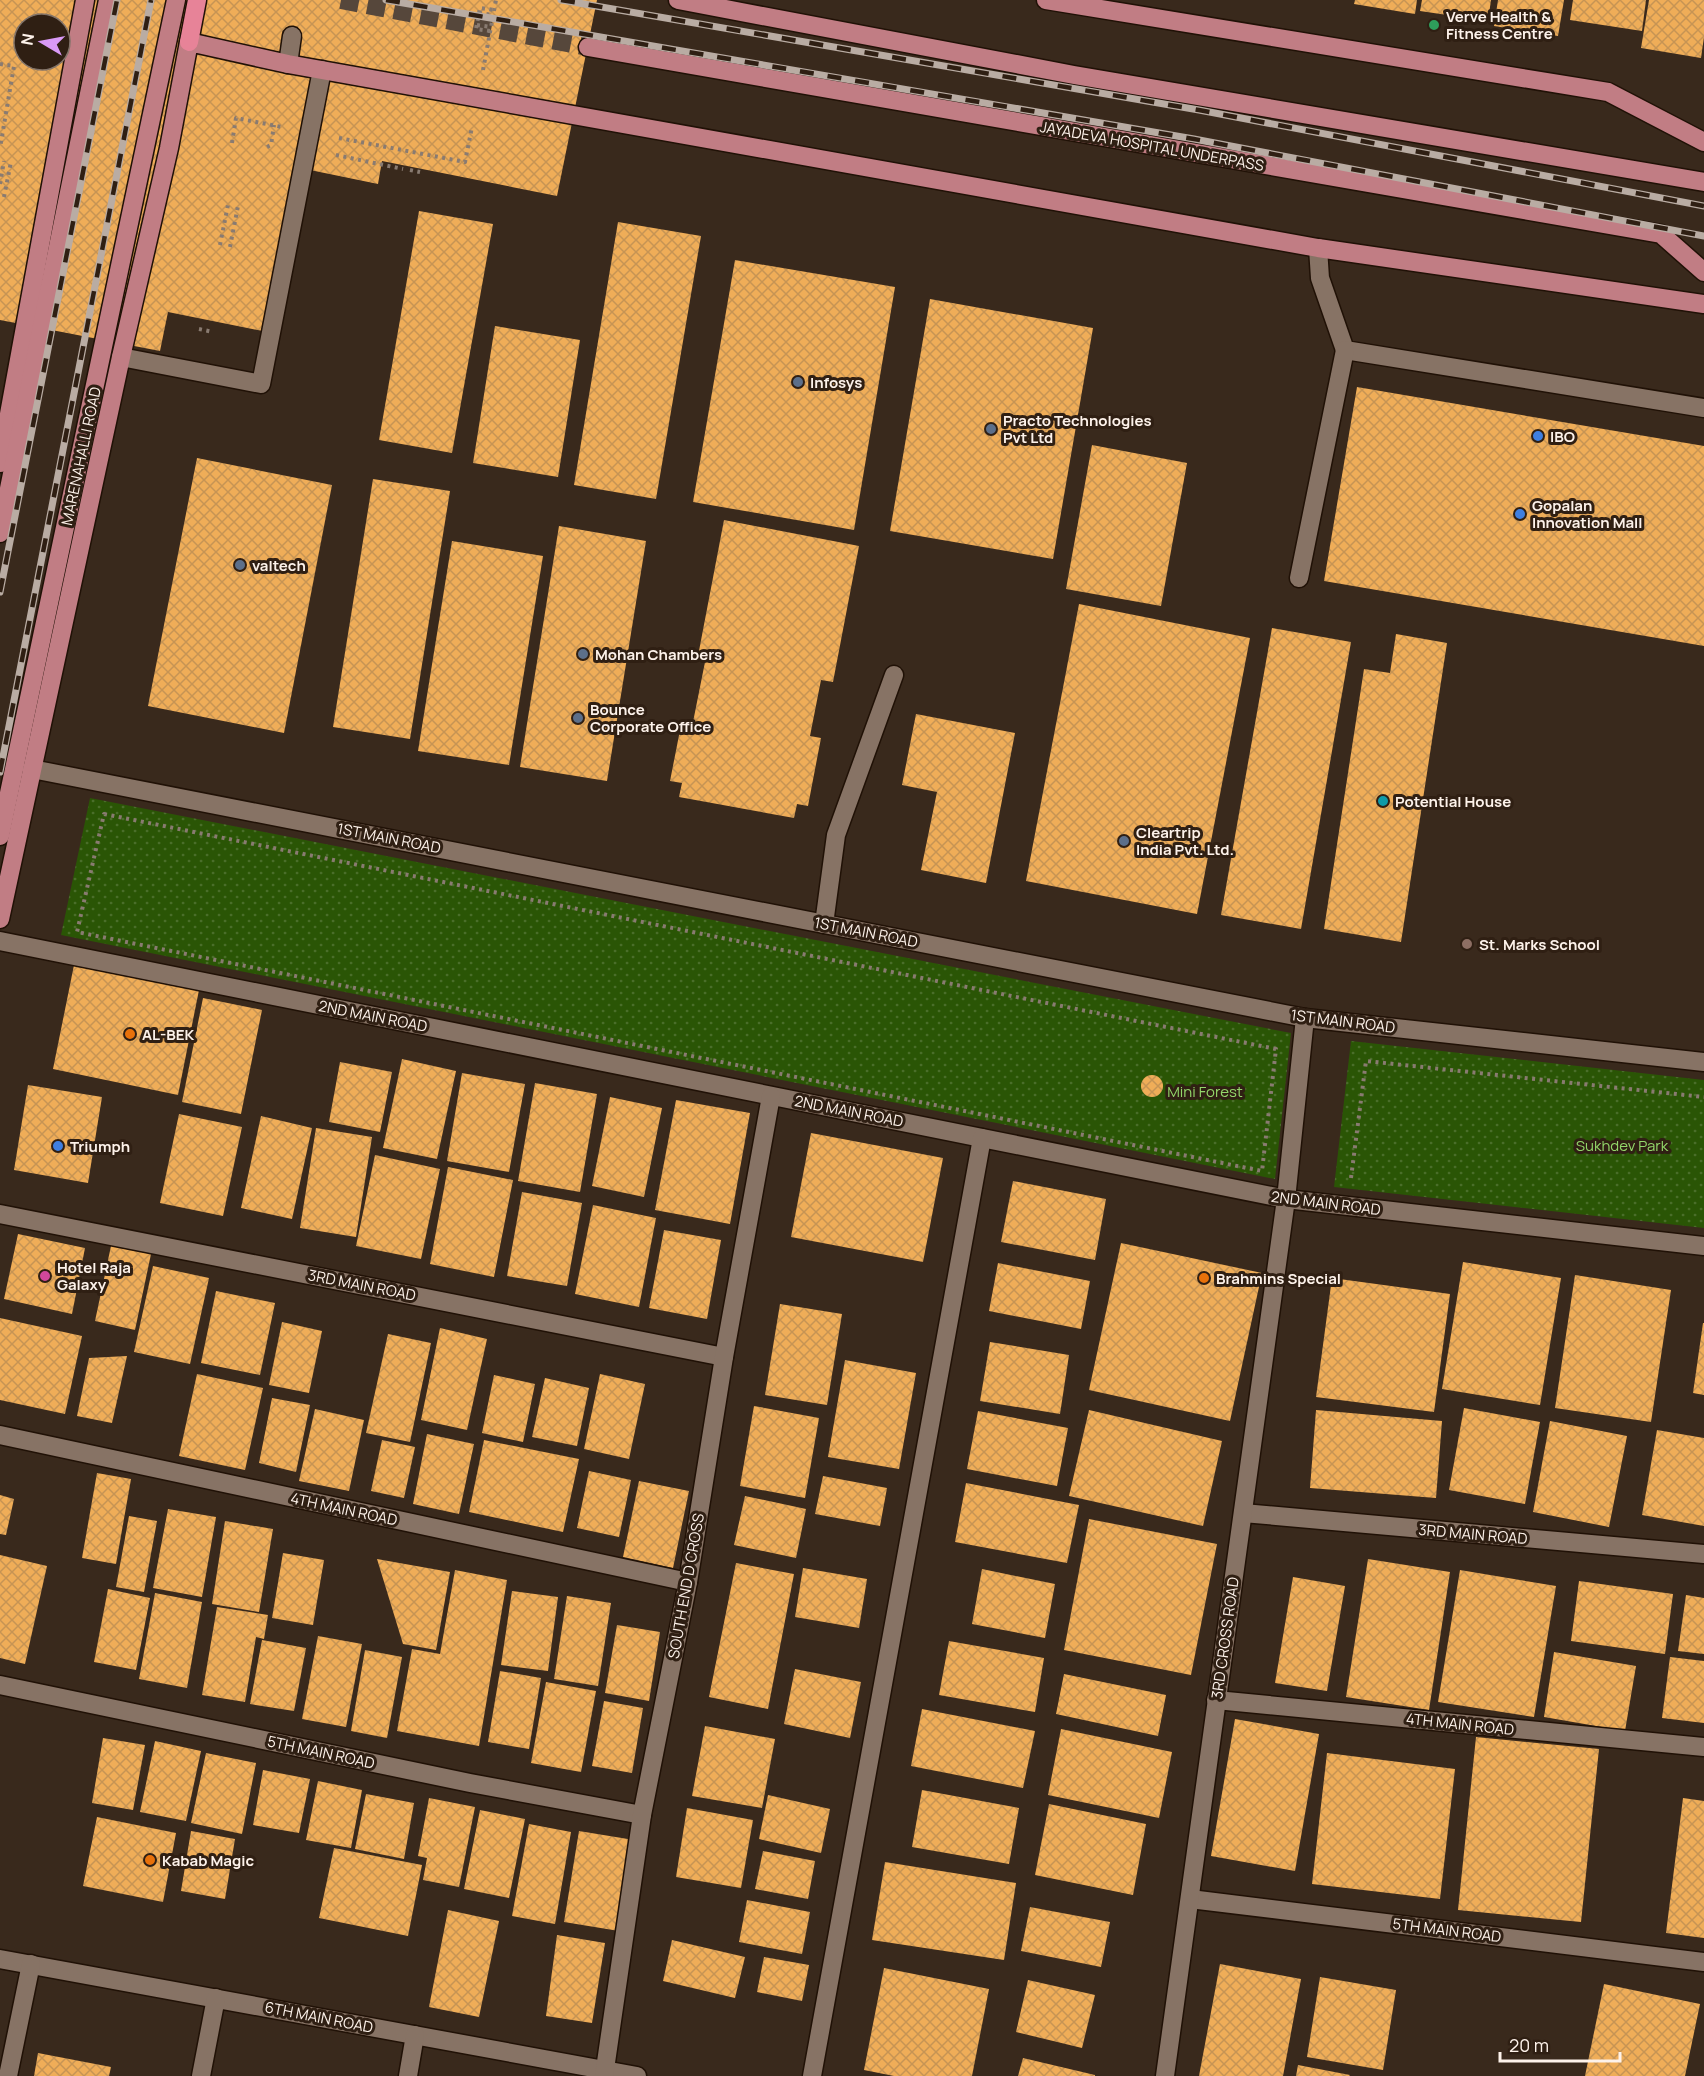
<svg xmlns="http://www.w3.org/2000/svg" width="1704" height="2076" font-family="Manrope,sans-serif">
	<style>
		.grass { fill: url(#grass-dots) }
		.building { fill: url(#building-cross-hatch); fill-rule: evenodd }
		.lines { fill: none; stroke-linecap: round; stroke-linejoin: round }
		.major-tunnel { stroke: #56473b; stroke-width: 18; stroke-dasharray: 18 9; stroke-linecap: butt }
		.minor-casing { stroke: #201106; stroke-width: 21 }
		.major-casing { stroke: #201106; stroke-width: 21 }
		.highway-casing { stroke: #201106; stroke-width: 21 }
		.path { stroke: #897b71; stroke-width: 4; stroke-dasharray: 3 4.5; stroke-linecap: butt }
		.minor { stroke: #877365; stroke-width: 18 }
		.major { stroke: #c17d84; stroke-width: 18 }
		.highway { stroke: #e78398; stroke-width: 18 }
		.rail-casing { stroke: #b9aca3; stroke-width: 7 }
		.rail { stroke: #2f1f13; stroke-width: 4.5; stroke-dasharray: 14; stroke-linecap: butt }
		.leisure-dot { fill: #2e9e5b; stroke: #2f1f13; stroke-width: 2 }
		.service-dot { fill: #5c6f8a; stroke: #2f1f13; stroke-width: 2 }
		.shop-dot { fill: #3f7fe0; stroke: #2f1f13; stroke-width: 2 }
		.culture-dot { fill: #0f9aa8; stroke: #2f1f13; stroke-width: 2 }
		.education-dot { fill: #8d6e63; stroke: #2f1f13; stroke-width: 2 }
		.food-dot { fill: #e8710a; stroke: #2f1f13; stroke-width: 2 }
		.hotel-dot { fill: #d1479c; stroke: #2f1f13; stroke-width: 2 }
		.labels { text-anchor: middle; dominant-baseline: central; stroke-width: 6; stroke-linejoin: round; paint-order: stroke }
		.poi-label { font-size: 15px; font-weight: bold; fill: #fdf2ea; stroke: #2f1f13; text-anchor: start }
		.street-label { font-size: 15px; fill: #fdf2ea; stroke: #2f1f13 }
		.park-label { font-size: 15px; fill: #93d76a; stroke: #2f1f13 }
	</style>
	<defs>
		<pattern id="grass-dots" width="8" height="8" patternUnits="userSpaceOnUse" patternTransform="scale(1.5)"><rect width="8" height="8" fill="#2a5505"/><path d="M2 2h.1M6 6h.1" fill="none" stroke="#4a6e2a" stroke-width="1.8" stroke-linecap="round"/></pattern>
		<pattern id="building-cross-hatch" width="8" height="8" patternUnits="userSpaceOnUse" patternTransform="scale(1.5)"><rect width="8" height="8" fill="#efad58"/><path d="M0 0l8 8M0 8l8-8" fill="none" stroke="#c69454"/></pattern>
	</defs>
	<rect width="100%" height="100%" fill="#39291c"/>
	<!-- grass -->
	<g class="grass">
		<polygon points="90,798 1291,1033 1275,1179 61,935"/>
		<polygon points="1351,1041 1704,1080 1704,1228 1334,1187"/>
	</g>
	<!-- building -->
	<g class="building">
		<path d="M0,0H597L557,196L382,161L378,184L310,170L277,334L168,312L160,351L0,320ZM24,24H60V60H24Z"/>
		<polygon points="1355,0 1417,0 1415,14 1354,4"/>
		<polygon points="1422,0 1491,0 1488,21 1420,11"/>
		<polygon points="1498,0 1564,0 1558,36 1494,26"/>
		<polygon points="1573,0 1646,0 1642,31 1570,20"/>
		<polygon points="1649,0 1704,0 1704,37 1701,58 1641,48"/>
		<polygon points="419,211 493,224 452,453 379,440"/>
		<polygon points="618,222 701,236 656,499 574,485"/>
		<polygon points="735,260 895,287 854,530 693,502"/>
		<polygon points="930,299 1093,328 1053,559 890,531"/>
		<polygon points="495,326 580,340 558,477 473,463"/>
		<polygon points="1357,387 1704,446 1704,646 1324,581"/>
		<polygon points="1092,445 1187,463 1161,606 1066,589"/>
		<polygon points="197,458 332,485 284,733 148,706"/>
		<polygon points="373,479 450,491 410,739 333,727"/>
		<polygon points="724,520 859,546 833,682 821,680 810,736 821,738 808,806 797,804 794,818 679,797 682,783 670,781 682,720 693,722 706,657 698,656"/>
		<polygon points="559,526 646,541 607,781 520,767"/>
		<polygon points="452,541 543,556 509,765 418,751"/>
		<polygon points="1079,604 1250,638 1197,914 1026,881"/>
		<polygon points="1272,628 1351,642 1301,929 1221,915"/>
		<polygon points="1396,634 1447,643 1401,942 1324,929 1364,669 1390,673"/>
		<polygon points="916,714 1015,733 986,883 921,870 937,792 902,785"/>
		<polygon points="74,965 199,990 178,1095 53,1069"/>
		<polygon points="203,998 262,1010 241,1114 182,1102"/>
		<polygon points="402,1059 456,1071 437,1159 383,1148"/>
		<polygon points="340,1062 392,1072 380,1132 329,1122"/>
		<polygon points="462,1073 525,1084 509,1172 447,1161"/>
		<circle cx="1152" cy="1086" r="11"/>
		<polygon points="535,1083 597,1094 580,1192 518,1181"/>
		<polygon points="28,1085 102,1097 88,1183 14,1170"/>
		<polygon points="610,1097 662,1108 644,1197 592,1186"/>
		<polygon points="676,1100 750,1113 730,1224 655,1210"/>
		<polygon points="179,1114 242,1127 223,1216 160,1203"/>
		<polygon points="261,1116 312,1128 292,1219 241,1208"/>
		<polygon points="316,1128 372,1137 356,1237 300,1228"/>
		<polygon points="811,1133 943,1158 923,1262 791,1237"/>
		<polygon points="375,1155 440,1169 421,1259 356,1246"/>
		<polygon points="448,1167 513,1180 494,1277 430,1264"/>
		<polygon points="1013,1181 1106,1199 1095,1260 1001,1242"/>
		<polygon points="522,1192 582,1203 567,1286 507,1276"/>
		<polygon points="593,1205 656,1218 639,1307 575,1294"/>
		<polygon points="664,1230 721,1240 707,1319 649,1308"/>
		<polygon points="18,1234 85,1248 72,1314 4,1299"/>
		<polygon points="1121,1243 1262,1273 1230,1421 1089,1390"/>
		<polygon points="111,1246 151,1254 135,1330 95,1321"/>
		<polygon points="1463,1262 1561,1278 1540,1405 1442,1389"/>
		<polygon points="998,1263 1090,1281 1081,1329 989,1311"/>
		<polygon points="153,1266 209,1278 190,1364 134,1352"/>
		<polygon points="1575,1275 1671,1290 1651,1422 1555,1408"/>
		<polygon points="1332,1278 1450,1294 1434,1412 1316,1397"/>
		<polygon points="216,1291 275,1303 260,1375 201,1363"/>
		<polygon points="780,1304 842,1314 827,1405 765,1395"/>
		<polygon points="0,1318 82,1336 65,1414 0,1400"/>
		<polygon points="282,1322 322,1331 309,1393 269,1385"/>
		<polygon points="1703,1323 1704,1323 1704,1395 1693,1393"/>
		<polygon points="440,1328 487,1339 467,1430 421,1420"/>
		<polygon points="388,1334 431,1343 410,1442 366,1433"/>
		<polygon points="990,1342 1069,1355 1060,1414 980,1401"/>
		<polygon points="127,1356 112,1423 77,1416 89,1358"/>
		<polygon points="845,1360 916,1373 899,1469 828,1457"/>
		<polygon points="197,1374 263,1388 245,1470 179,1456"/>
		<polygon points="600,1374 645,1384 629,1459 584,1449"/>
		<polygon points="494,1375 535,1384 523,1442 482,1433"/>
		<polygon points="545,1378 589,1388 577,1446 532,1437"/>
		<polygon points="272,1398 310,1405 296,1472 259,1463"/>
		<polygon points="754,1406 819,1418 805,1498 740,1486"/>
		<polygon points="1464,1408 1540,1422 1525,1504 1449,1490"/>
		<polygon points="315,1409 364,1420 349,1491 299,1481"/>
		<polygon points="1089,1410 1222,1441 1203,1526 1069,1496"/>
		<polygon points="1316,1410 1442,1421 1436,1498 1310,1488"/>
		<polygon points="978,1411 1068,1428 1057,1486 967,1469"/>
		<polygon points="1550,1421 1627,1436 1609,1527 1533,1512"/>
		<polygon points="1657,1430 1704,1438 1704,1526 1642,1515"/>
		<polygon points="427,1434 474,1444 459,1514 413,1504"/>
		<polygon points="382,1440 415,1447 404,1498 371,1491"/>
		<polygon points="484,1440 579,1459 563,1532 469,1512"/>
		<polygon points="589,1471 631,1480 619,1537 577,1528"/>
		<polygon points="97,1473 131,1479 116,1564 82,1558"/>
		<polygon points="823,1476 887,1488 880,1526 815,1514"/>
		<polygon points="639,1481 689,1491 673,1568 623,1557"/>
		<polygon points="966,1483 1079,1505 1067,1563 955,1542"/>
		<polygon points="0,1495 14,1499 6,1535 0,1534"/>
		<polygon points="745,1496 806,1509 796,1558 734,1545"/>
		<polygon points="168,1509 216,1517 202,1597 153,1588"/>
		<polygon points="129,1516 157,1521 144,1592 116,1587"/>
		<polygon points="1089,1519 1217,1544 1191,1675 1064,1650"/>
		<polygon points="225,1521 273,1529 259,1612 212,1604"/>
		<polygon points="283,1553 324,1560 313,1625 272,1618"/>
		<polygon points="0,1555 47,1566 25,1664 0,1658"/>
		<polygon points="377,1559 450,1572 436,1650 403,1644"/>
		<polygon points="1368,1559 1450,1572 1429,1710 1346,1697"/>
		<polygon points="736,1563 794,1574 768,1709 709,1697"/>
		<polygon points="803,1568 867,1579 859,1628 795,1617"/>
		<polygon points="982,1569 1055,1584 1045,1638 972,1624"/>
		<polygon points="455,1570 507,1580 479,1746 397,1731 412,1649 440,1654"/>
		<polygon points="1460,1570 1556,1586 1534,1717 1438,1702"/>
		<polygon points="1293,1577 1345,1586 1327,1691 1275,1683"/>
		<polygon points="1579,1581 1673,1594 1665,1654 1571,1641"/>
		<polygon points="108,1589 150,1598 136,1670 94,1662"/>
		<polygon points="512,1591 558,1597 548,1671 501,1665"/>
		<polygon points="155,1593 202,1602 187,1688 139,1679"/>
		<polygon points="1686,1595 1704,1598 1704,1654 1678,1651"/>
		<polygon points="567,1596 611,1603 598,1686 554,1679"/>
		<polygon points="217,1607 268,1615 264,1639 256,1637 245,1702 202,1695"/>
		<polygon points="617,1625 660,1632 649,1701 605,1693"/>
		<polygon points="318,1636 362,1644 346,1727 302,1719"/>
		<polygon points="262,1640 306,1648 294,1711 250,1704"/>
		<polygon points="949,1641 1044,1658 1035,1712 939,1695"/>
		<polygon points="365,1650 402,1657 387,1738 351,1731"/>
		<polygon points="1554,1652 1636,1666 1625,1731 1544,1717"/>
		<polygon points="1670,1657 1704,1661 1704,1723 1662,1718"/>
		<polygon points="795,1669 861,1682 850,1738 784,1724"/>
		<polygon points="500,1671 541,1678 529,1749 488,1742"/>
		<polygon points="1064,1674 1166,1695 1158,1736 1056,1714"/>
		<polygon points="546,1682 596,1691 581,1772 531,1763"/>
		<polygon points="604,1701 643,1708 632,1773 592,1766"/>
		<polygon points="922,1709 1035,1731 1023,1788 911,1766"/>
		<polygon points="1235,1719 1319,1734 1295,1871 1211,1856"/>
		<polygon points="705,1726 775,1739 762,1808 692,1796"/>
		<polygon points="1061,1729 1172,1752 1159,1818 1048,1795"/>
		<polygon points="1476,1737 1599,1749 1581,1922 1458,1910"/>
		<polygon points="103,1738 145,1745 133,1810 92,1803"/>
		<polygon points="155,1741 201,1751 186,1821 140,1812"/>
		<polygon points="206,1753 256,1763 242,1834 191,1823"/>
		<polygon points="1327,1753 1455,1769 1440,1899 1312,1884"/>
		<polygon points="263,1770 310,1779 299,1833 253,1825"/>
		<polygon points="318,1781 362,1790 351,1848 306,1840"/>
		<polygon points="922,1790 1019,1808 1009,1864 912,1847"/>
		<polygon points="366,1794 414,1803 404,1859 355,1849"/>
		<polygon points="768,1795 830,1809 821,1853 759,1839"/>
		<polygon points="429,1798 475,1807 459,1887 423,1880 427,1858 418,1856"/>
		<polygon points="1683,1798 1704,1801 1704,1938 1666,1933"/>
		<polygon points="1049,1804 1146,1824 1133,1895 1035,1875"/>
		<polygon points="687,1808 753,1820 741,1888 676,1877"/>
		<polygon points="480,1810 525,1819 509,1898 464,1889"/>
		<polygon points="97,1817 176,1833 163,1902 83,1886"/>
		<polygon points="529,1824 571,1832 555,1924 512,1916"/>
		<polygon points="191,1831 235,1839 225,1899 181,1891"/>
		<polygon points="579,1831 634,1840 619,1931 564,1922"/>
		<polygon points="334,1848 422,1865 408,1936 319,1918"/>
		<polygon points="763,1851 815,1861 808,1899 755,1889"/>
		<polygon points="885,1862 1016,1883 1004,1960 872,1940"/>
		<polygon points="747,1900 810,1912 802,1954 739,1942"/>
		<polygon points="1030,1907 1110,1922 1101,1967 1021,1951"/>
		<polygon points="448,1910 499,1921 479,2017 429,2007"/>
		<polygon points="557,1935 605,1943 592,2023 546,2016"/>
		<polygon points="672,1940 745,1957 735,1998 663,1981"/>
		<polygon points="764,1957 809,1965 802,2001 757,1992"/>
		<polygon points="1220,1964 1301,1979 1283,2076 1199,2076"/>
		<polygon points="884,1968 989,1989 972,2076 894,2076 864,2070"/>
		<polygon points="1320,1977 1396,1990 1383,2070 1307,2057"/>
		<polygon points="1028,1980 1095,1995 1082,2048 1016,2032"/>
		<polygon points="1604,1984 1700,2004 1685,2076 1585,2076"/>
		<polygon points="38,2053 111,2067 109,2076 34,2076"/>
		<polygon points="1023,2058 1095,2075 1095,2076 1018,2076"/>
		<polygon points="1298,2065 1350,2075 1349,2076 1296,2076"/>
	</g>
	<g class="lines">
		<!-- major-tunnel -->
		<polyline class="major-tunnel" points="341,0 588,47"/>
		<defs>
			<g id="minor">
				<polyline points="288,64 292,36"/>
				<polyline points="1318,248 1320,278 1345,350 1704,408"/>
				<polyline points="121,357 261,384 322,70"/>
				<polyline points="1299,578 1345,350"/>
				<polyline points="32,769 1305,1018 1704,1062"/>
				<polyline points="824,924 836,835 894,675"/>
				<polyline points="0,941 1286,1199 1704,1246"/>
				<polyline points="0,1214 724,1357"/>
				<polyline points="0,1435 688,1582"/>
				<polyline points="1243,1513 1704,1554"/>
				<polyline points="0,1685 470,1783 642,1815"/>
				<polyline points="1216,1700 1704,1747"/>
				<polyline points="1190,1899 1704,1962"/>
				<polyline points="0,1959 637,2076"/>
				<polyline points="8,2076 31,1964"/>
				<polyline points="201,2076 216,1998"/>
				<polyline points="408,2076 415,2035"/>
				<polyline points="604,2076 642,1815 688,1582 724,1357 771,1096"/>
				<polyline points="812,2076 982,1138"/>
				<polyline points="1165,2076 1286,1199 1305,1018"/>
			</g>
			<g id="major">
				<polyline points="678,0 1074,75 1704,182"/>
				<polyline points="1046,0 1608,92 1704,142"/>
				<polyline points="588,47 1661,234 1704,272"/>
				<polyline points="0,463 85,0"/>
				<polyline points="0,533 108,0"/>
				<polyline points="0,836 176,0"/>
				<polyline points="0,919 121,357 169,148 189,42 288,64 1318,248 1704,304"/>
			</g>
			<polyline id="highway" points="189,42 197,0"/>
		</defs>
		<!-- minor casing -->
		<use href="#minor" class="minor-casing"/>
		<!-- major casing -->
		<use href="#major" class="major-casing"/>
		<!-- highway casing -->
		<use href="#highway" class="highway-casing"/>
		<!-- path -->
		<g class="path">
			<polyline points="479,13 493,15"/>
			<polyline points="477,25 491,27"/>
			<polyline points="490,31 476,29 480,8 494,10"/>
			<polyline points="0,64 14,66 0,148"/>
			<polyline points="483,70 496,0"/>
			<polyline points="339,138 465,162 472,127"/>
			<polyline points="232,143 236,118 282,127"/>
			<polyline points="267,147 271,145 274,125"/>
			<polyline points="336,155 403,169"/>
			<polyline points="410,170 420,172"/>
			<polyline points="0,184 4,161"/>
			<polyline points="4,197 11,162"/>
			<polyline points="220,245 228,205"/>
			<polyline points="230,247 238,206"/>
			<polyline points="199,329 213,332"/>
			<polygon points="104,814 1276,1049 1262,1171 77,932"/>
			<polyline points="1351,1178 1366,1061 1704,1097"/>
		</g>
		<!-- minor -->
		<use href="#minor" class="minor"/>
		<!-- major -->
		<use href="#major" class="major"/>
		<!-- highway -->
		<use href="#highway" class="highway"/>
		<defs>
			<g id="rail">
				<polyline points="386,0 1194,139 1704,236"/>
				<polyline points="561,0 1199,110 1704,206"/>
				<polyline points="0,592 117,0"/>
				<polyline points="0,772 151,0"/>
			</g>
		</defs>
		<!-- rail casing -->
		<use href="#rail" class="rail-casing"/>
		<!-- rail -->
		<use href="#rail" class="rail"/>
	</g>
	<!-- markers -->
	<circle class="leisure-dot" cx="1434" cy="25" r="6"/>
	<g class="service-dot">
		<circle cx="798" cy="382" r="6"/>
		<circle cx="991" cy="429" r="6"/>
		<circle cx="240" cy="565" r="6"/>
		<circle cx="583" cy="654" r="6"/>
		<circle cx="578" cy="718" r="6"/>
		<circle cx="1124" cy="841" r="6"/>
	</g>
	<g class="shop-dot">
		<circle cx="1538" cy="436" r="6"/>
		<circle cx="1520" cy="514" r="6"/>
		<circle cx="58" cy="1146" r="6"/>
	</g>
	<circle class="culture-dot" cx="1383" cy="801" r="6"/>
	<circle class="education-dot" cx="1467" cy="944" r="6"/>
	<g class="food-dot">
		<circle cx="130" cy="1034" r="6"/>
		<circle cx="1204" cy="1278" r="6"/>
		<circle cx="150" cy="1860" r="6"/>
	</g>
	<circle class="hotel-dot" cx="45" cy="1276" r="6"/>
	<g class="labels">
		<!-- poi labels -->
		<g class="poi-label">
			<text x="1446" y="16">Verve Health &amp;<tspan x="1446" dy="17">Fitness Centre</tspan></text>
			<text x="810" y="382">Infosys</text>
			<text x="1003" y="420">Practo Technologies<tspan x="1003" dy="17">Pvt Ltd</tspan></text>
			<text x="1550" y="436">IBO</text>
			<text x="1532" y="505">Gopalan<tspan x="1532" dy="17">Innovation Mall</tspan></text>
			<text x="252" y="565">valtech</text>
			<text x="595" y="654">Mohan Chambers</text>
			<text x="590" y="709">Bounce<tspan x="590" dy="17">Corporate Office</tspan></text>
			<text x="1395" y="801">Potential House</text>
			<text x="1136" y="832">Cleartrip<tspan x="1136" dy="17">India Pvt. Ltd.</tspan></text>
			<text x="1479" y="944">St. Marks School</text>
			<text x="142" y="1034">AL-BEK</text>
			<text x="70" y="1146">Triumph</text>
			<text x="57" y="1267">Hotel Raja<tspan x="57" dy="17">Galaxy</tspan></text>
			<text x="1216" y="1278">Brahmins Special</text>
			<text x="162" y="1860">Kabab Magic</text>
		</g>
		<!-- street labels -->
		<g class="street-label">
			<text transform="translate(1152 146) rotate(10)">JAYADEVA HOSPITAL UNDERPASS</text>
			<text transform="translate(81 456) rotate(-78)">MARENAHALLI ROAD</text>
			<text transform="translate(389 838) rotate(11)">1ST MAIN ROAD</text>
			<text transform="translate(866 932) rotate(11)">1ST MAIN ROAD</text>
			<text transform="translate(373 1016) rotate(11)">2ND MAIN ROAD</text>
			<text transform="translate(1343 1021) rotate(7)">1ST MAIN ROAD</text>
			<text transform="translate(849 1111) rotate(11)">2ND MAIN ROAD</text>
			<text transform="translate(1326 1203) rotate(7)">2ND MAIN ROAD</text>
			<text transform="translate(362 1285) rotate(11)">3RD MAIN ROAD</text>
			<text transform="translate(344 1509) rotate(12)">4TH MAIN ROAD</text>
			<text transform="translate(1473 1534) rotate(5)">3RD MAIN ROAD</text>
			<text transform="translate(686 1586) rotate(-80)">SOUTH END D CROSS</text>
			<text transform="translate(1225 1638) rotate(-82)">3RD CROSS ROAD</text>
			<text transform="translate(1460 1724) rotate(6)">4TH MAIN ROAD</text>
			<text transform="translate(321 1752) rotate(12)">5TH MAIN ROAD</text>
			<text transform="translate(1447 1930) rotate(7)">5TH MAIN ROAD</text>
			<text transform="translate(319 2017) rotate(11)">6TH MAIN ROAD</text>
		</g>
		<!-- park labels -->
		<g class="park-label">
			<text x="1205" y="1091">Mini Forest</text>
			<text x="1622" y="1145">Sukhdev Park</text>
		</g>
	</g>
	<!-- north arrow -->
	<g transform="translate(42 42) rotate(280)"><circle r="28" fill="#2f1f13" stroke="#817369" stroke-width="1.5"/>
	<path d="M0-4.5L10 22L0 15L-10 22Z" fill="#da9af6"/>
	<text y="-9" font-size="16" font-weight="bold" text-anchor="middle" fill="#fdf2ea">N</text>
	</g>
	<!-- scale -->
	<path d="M1500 2052v9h120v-9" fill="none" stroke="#fdf2ea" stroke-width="3"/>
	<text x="1509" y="2052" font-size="18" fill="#fdf2ea" stroke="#2f1f13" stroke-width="4.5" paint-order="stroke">20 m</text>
</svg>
